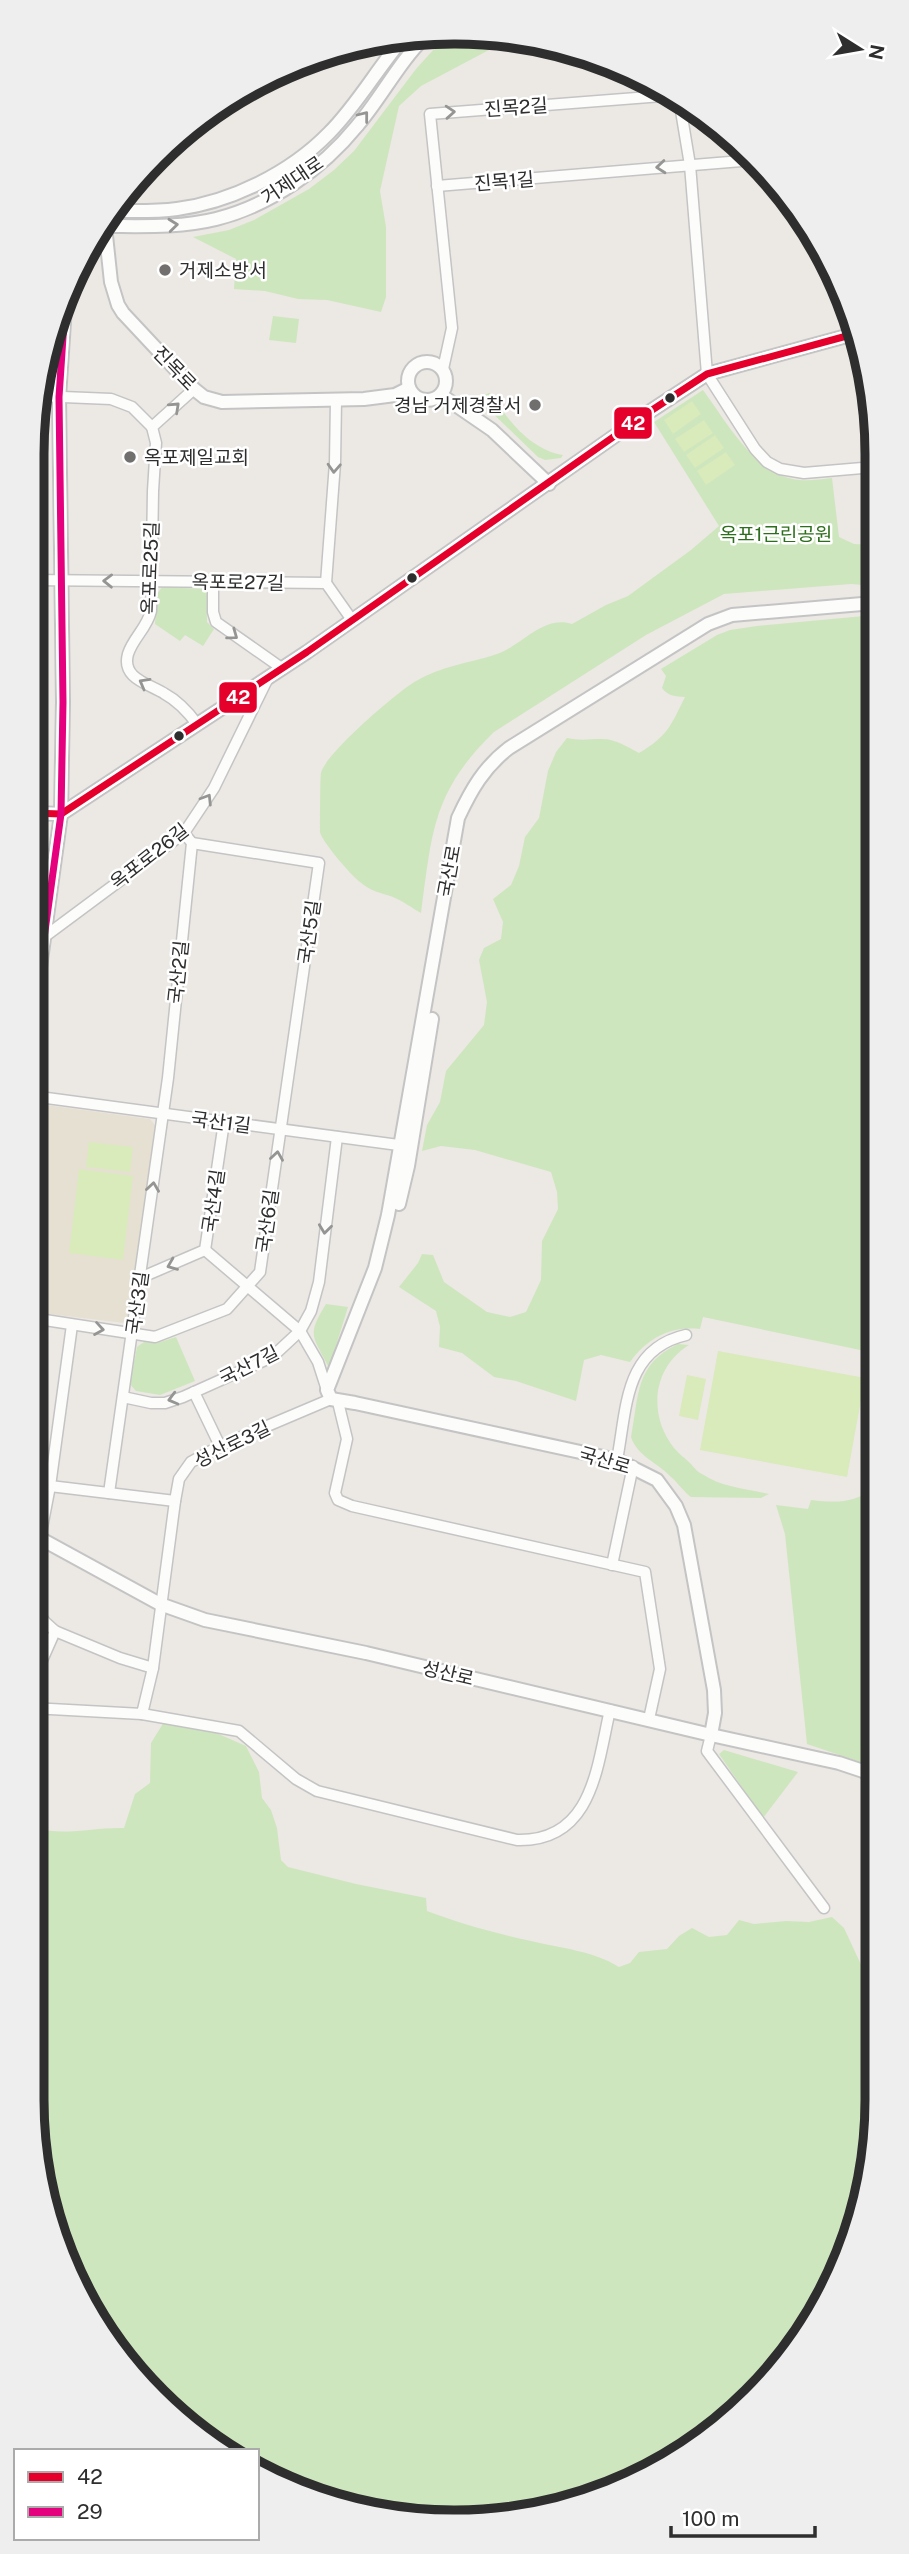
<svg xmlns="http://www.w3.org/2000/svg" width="909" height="2554" font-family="'Public Sans','Noto Sans KR',sans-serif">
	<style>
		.education { fill: #e6e0d3 }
		.green { fill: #cee6be }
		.pitch { fill: #d9eabb }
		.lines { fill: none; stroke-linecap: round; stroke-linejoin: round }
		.minor-casing { stroke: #c5c4c5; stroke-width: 13 }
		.tertiary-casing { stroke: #c5c4c5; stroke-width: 16 }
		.minor { stroke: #fcfcfb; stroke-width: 10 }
		.tertiary { stroke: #fcfcfb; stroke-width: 12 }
		.bus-1-casing { stroke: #fff; stroke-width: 12 }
		.bus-2-casing { stroke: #fff; stroke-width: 12 }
		.bus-1 { stroke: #e4002b; stroke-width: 7 }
		.bus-2 { stroke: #e5007d; stroke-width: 7 }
		.oneway { stroke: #959594 }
		.poi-dot { fill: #706f6e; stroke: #fff; stroke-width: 2.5 }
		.bus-dot { fill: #2e2e2e; stroke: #fff; stroke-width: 2.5 }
		.labels { text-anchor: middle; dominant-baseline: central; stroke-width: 5; stroke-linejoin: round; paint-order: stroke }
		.street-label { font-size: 19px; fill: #2e2e2e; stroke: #fff }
		.poi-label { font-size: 19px; fill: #2e2e2e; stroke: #fff; text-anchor: start }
		.park-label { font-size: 19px; fill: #2c6e1b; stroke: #fff }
		.rim { fill: none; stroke: #2e2e2e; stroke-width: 9 }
		.line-badge { stroke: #fff; stroke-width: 2.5 }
		.badge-label { font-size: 19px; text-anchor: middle; font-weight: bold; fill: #fff }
	</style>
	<rect width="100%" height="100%" fill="#ece8e4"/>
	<!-- education -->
	<polygon class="education" points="46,1105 150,1119 157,1128 131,1319 125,1323 32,1312 32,1152 38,1110"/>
	<!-- green -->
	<g class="green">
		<polygon points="444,38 504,42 421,86 399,106 380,191 386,227 386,297 381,312 327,300 298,299 265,291 234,289 236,259 193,237 229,230 254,220 309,189 334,170 354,151 416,69"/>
		<polygon points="273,316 299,319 296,343 269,340"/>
		<path d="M703,390C726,421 757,478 800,480C810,481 822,479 832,478L839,537L854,544L874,545V586L851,584L724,594L646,635L494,732C432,792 432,833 421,913C412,908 403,901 393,897C381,893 370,891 360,882C351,875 322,842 320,832C320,829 320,777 321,773C325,754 397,692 416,681C441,666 470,663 497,654C523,645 543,615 572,624L606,605L628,596L691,550L719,526L654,422Z"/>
		<path d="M489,393L493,395C507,421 532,450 563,455L561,458L545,460L538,457L482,403V396Z"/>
		<polygon points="162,587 203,589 207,592 207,622 214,629 203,646 185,635 180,641 155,624 157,594"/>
		<path d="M864,616H874L876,1359L865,1351L703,1317L700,1329C669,1326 648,1338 630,1362L601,1355L584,1360L576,1401L516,1381L494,1377L462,1353L439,1347L440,1327L436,1311L399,1287L418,1263L422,1254L433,1255L444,1282L487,1312L510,1317L526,1312L541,1280L542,1241L558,1209L557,1192L551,1172L475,1150L441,1146L422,1151L427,1125L440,1102L446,1071L484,1025L487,1002L479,960L484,948L501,939L503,922L493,899L511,885L519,866L525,837L539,818L548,771L556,752L567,738C581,741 588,739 602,739C615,739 628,747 639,753C668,736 671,725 685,697C675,696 669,697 662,688L666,676L661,669L717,635L730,630L757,626Z"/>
		<path d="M326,1304L348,1307L329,1368C313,1335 306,1337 326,1304Z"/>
		<polygon points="176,1337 195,1381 160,1395 136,1391 130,1384 137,1347 144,1342 157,1343"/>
		<path d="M678,1344L689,1345C652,1368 648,1415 674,1448C679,1454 685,1458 690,1463C694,1467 697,1472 702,1474C721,1487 747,1489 769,1494L761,1498L691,1497C683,1491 678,1483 671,1477C658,1463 637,1456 631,1437C639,1395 635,1364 678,1344Z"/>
		<path d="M876,1488L877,1770L869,1765L807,1744L785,1534L776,1505L808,1509L811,1500C839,1503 852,1503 876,1488Z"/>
		<path d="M164,1722L214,1732L246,1746L259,1772L262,1798L271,1810L277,1828L281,1860L288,1867L356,1884L426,1898L427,1911C461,1924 495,1933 531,1941C560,1948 594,1951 619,1967L630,1963L639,1952L667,1949L679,1936L692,1928L709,1937L727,1935L739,1920L754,1924L786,1921L809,1922L832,1917L844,1928L864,1971L877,1988V2099L863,2209L806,2335L690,2451L564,2508L400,2519L267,2479L257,2471V2451H231L137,2379L64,2261L32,2099V1827C62,1837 94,1827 124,1828L135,1794L150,1783L151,1743Z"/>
		<polygon points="724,1750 798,1772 763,1818 719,1754"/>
	</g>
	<!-- pitch -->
	<g class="pitch">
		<polygon points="692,401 701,414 673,434 664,420"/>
		<polygon points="704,420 713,433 684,452 675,439"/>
		<polygon points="715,435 724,448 695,468 686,455"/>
		<polygon points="726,452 735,465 706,485 697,471"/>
		<polygon points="89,1142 133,1147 130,1172 86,1167"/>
		<polygon points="79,1169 133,1176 123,1260 69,1253"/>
		<polygon points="718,1351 865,1378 847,1477 700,1450"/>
		<polygon points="687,1375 706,1379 698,1420 679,1416"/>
	</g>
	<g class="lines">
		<defs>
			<g id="minor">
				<polyline points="679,99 690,165 707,374 755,449 767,462 780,469 804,473 874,467"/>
				<polyline points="437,186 754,160"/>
				<polyline points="443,369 452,328 430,114 675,95"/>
				<path d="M194,389L152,427L156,443L153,491L151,611C147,628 133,638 128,654C121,679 150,684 165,694C178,701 188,712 197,724"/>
				<polyline points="39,396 111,399 132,407 152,427"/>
				<polyline points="32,580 326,583 352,620"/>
				<polyline points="213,582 213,612 216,622 283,669"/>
				<polyline points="326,583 335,463 336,400"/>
				<polyline points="32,946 184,833 214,788 267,680"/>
				<polyline points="32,1096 406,1146"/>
				<polyline points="205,1250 300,1331 318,1362 327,1390"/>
				<polyline points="140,1278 205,1250 224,1122"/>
				<polyline points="32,1318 155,1337 227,1309 260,1272 319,863 192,843"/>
				<polyline points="194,1392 220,1446"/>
				<polyline points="123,1397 151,1403 165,1403 183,1397 272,1357 300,1331 311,1311 319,1282 337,1137"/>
				<polyline points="338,1402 347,1439 335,1493 338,1500 352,1506 645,1572 660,1669 649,1719"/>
				<path d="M617,1460C627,1408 624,1349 686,1335"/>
				<polyline points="50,1486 175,1501"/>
				<polyline points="109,1493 168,1078 192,843 184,833"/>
				<polyline points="32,1562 40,1538 50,1486 72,1325"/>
				<polyline points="612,1565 633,1466"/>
				<polyline points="32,1604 45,1622 55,1631 120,1658 153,1668"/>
				<polyline points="32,1683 55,1631"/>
				<polyline points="32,1708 142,1714 153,1668 175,1501 179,1479 191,1462 220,1446 331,1399"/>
				<path d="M142,1714L239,1731L296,1779L317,1791L517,1840C593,1842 597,1766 610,1710"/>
				<polyline points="711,1735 707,1751 824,1908"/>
			</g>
			<g id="tertiary">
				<path d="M112,211C133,211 155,212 177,209C231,202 290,173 329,133C358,104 378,67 405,36"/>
				<path d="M104,226C141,226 180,228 216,219C271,205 322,169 357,126C381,98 399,62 425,37"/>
				<polyline points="105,226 111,282 118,305 123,313 194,389 204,397 222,402 364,399 395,395 409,388"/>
				<circle cx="427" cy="381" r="19"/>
				<polyline points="441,395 492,430 549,484"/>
				<polyline points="32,813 61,814 307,652 646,414 707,374 854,334"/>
				<polyline points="32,1026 61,814 63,702 59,397 65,307"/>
				<polyline points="399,1204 408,1166 432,1019"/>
				<path d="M331,1399L327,1390L375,1268L388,1215L458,818C471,790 484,767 509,748L708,624L732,615L874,603"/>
				<polyline points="331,1399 355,1403 617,1460 657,1480 676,1506 684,1525 714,1690 715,1713 711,1735"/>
				<polyline points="32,1534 160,1604 205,1620 366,1653 711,1735 839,1763 863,1771 877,1779"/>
			</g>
		</defs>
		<!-- minor casing -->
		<use href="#minor" class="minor-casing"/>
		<!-- tertiary casing -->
		<use href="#tertiary" class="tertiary-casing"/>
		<!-- minor -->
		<use href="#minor" class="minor"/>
		<!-- tertiary -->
		<use href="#tertiary" class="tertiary"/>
		<defs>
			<polyline id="bus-1" points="32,813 61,814 307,652 646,414 707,374 854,334"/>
			<polyline id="bus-2" points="32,1026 61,814 63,702 59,397 65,307"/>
		</defs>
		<!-- bus-1 casing -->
		<use href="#bus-1" class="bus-1-casing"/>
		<!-- bus-2 casing -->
		<use href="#bus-2" class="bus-2-casing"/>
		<!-- bus-1 -->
		<use href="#bus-1" class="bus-1"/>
		<!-- bus-2 -->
		<use href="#bus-2" class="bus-2"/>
	</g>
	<!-- one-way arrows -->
	<defs><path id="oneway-chevron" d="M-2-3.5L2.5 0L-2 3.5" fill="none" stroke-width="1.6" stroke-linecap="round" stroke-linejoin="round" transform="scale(1.75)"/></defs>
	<g class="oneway">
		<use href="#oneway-chevron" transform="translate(450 112) rotate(-4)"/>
		<use href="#oneway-chevron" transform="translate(364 116) rotate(-52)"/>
		<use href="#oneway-chevron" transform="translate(661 167) rotate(175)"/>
		<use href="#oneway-chevron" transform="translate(173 225) rotate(-6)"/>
		<use href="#oneway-chevron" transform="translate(175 407) rotate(-43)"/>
		<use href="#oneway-chevron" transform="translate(334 468) rotate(93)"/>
		<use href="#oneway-chevron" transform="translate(108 581) rotate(-179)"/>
		<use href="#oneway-chevron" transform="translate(233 635) rotate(36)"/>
		<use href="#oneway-chevron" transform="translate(144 683) rotate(-151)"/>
		<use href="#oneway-chevron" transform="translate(207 799) rotate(-58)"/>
		<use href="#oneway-chevron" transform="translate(277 1156) rotate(-82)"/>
		<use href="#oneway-chevron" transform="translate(153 1187) rotate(-82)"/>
		<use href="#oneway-chevron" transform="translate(325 1229) rotate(97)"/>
		<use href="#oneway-chevron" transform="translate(172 1265) rotate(158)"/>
		<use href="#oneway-chevron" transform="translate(99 1329) rotate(9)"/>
		<use href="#oneway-chevron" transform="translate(173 1399) rotate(165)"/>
	</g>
	<!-- markers -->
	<g class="poi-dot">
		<circle cx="165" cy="270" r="7"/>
		<circle cx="535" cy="405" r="7"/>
		<circle cx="130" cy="457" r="7"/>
	</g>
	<g class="bus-dot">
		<circle cx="670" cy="398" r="6"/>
		<circle cx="412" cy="578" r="6"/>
		<circle cx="179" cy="736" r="6"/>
	</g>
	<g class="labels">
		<!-- street labels -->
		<g class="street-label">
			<text transform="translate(516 107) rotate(-4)">진목2길</text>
			<text transform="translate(292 180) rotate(-34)">거제대로</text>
			<text transform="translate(504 181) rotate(-5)">진목1길</text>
			<text transform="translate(175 368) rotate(46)">진목로</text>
			<text transform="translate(150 568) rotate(-88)">옥포로25길</text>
			<text transform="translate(238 582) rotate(1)">옥포로27길</text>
			<text transform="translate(149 856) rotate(-38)">옥포로26길</text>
			<text transform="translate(449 871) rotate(-80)">국산로</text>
			<text transform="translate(309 932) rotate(-82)">국산5길</text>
			<text transform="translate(178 972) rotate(-84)">국산2길</text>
			<text transform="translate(221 1122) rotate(7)">국산1길</text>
			<text transform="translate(213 1201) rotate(-82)">국산4길</text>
			<text transform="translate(267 1221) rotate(-82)">국산6길</text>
			<text transform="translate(137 1303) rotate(-82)">국산3길</text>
			<text transform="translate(249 1365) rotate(-27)">국산7길</text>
			<text transform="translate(232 1444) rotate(-26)">성산로3길</text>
			<text transform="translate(605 1460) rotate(16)">국산로</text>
			<text transform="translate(448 1673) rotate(13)">성산로</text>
		</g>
		<!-- poi labels -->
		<g class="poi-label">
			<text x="179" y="270">거제소방서</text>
			<text x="521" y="405" text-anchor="end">경남 거제경찰서</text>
			<text x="144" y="457">옥포제일교회</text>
		</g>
		<!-- park labels -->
		<g class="park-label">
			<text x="776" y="534">옥포1근린공원</text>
		</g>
	</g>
	<!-- crop -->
	<path d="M0 0H909V2554H0ZM454 44H455A410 410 0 0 1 865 454V2100A410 410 0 0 1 455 2510H454A410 410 0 0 1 44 2100V454A410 410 0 0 1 454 44Z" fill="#eee" fill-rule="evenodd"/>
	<path class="rim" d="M454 44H455A410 410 0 0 1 865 454V2100A410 410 0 0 1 455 2510H454A410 410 0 0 1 44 2100V454A410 410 0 0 1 454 44Z"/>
	<g class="line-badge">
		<rect x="613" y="406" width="40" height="34" rx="7" fill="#e4002b"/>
		<rect x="218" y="681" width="40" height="33" rx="7" fill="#e4002b"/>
	</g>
	<g class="badge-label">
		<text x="633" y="430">42</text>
		<text x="238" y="704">42</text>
	</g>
	<!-- legend -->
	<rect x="14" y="2449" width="245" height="91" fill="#ffffff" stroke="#ababab" stroke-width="2"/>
	<rect x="28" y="2472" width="35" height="10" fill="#e4002b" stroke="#ababab" stroke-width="2"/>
	<text x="77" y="2484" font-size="21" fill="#2e2e2e">42</text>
	<rect x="28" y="2507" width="35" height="10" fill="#e5007d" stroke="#ababab" stroke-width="2"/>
	<text x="77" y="2519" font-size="21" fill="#2e2e2e">29</text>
	<!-- north arrow -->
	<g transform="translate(860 49) rotate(101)" stroke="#ffffff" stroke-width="5" paint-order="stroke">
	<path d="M0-5L12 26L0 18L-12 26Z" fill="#2e2e2e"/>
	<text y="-10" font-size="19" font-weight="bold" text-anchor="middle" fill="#2e2e2e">N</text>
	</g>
	<!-- scale -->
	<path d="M671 2526v10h144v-10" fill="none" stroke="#2e2e2e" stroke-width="3.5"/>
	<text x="682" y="2526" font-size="21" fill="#2e2e2e" stroke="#ffffff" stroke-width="5" paint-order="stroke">100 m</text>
</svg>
